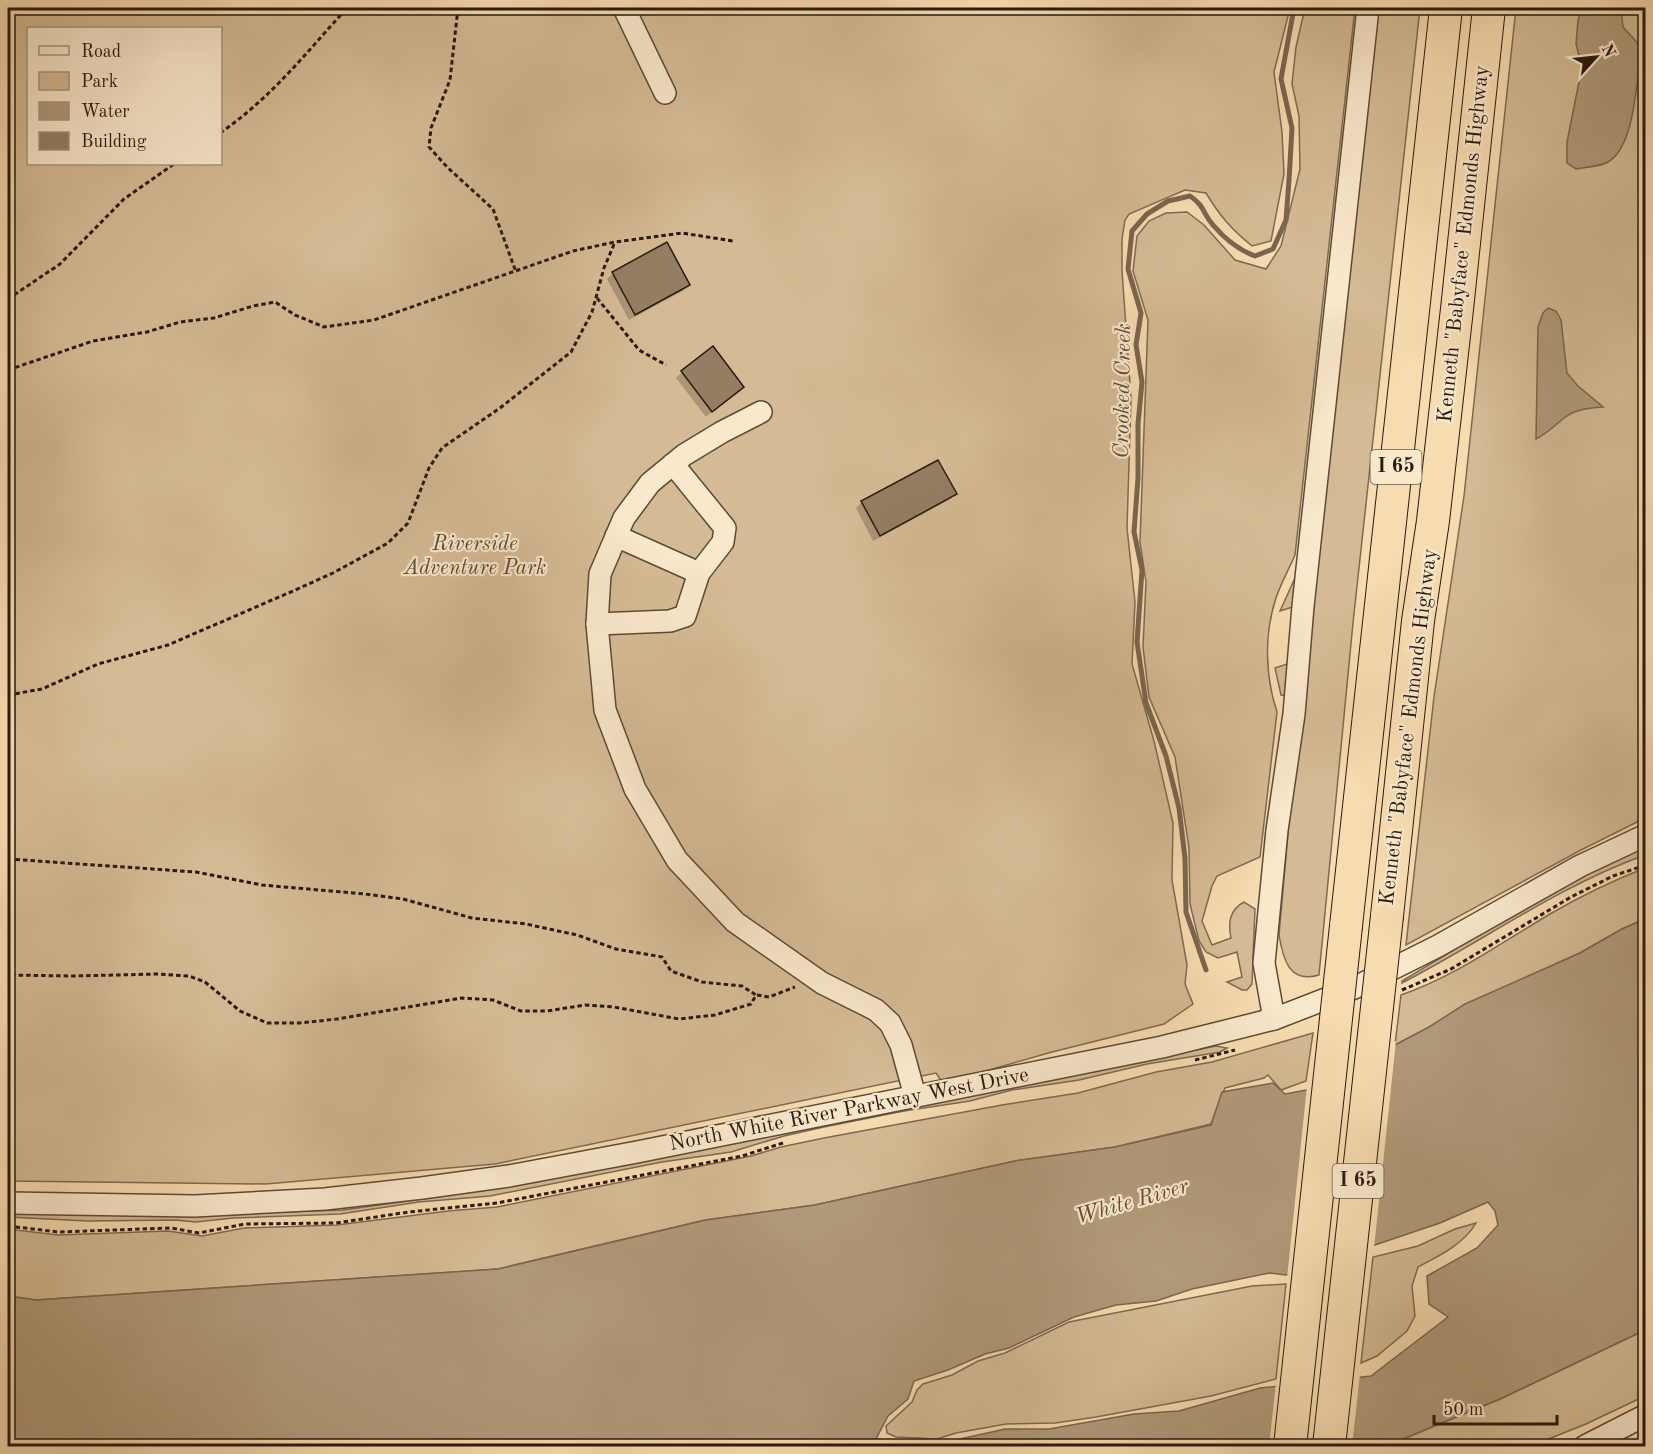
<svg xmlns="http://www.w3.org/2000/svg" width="1653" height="1454" font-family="'Old Standard TT',serif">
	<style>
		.green { fill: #d5bb95; stroke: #7e6a52; stroke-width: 1.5; fill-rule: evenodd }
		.water { fill: #b19a7a; stroke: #7a664f; stroke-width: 1.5; fill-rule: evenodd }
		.pier { fill: #f8dcb1 }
		.shadow { fill: #0003 }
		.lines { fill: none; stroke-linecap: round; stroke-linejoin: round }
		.stream { stroke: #7a664f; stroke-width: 5 }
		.building { fill: #947e63; stroke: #28190e; stroke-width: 1.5 }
		.minor-casing { stroke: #5c4a37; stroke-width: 24 }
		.highway-casing { stroke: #28190e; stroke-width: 34 }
		.path { stroke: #28190e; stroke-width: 3; stroke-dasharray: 4.5 3; stroke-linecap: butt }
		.minor { stroke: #fae8cc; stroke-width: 21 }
		.highway { stroke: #f8dcb1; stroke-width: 32 }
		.highway-bridge-casing { stroke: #28190e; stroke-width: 34; stroke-linecap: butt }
		.highway-bridge { stroke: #f8dcb1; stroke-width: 32 }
		.labels { text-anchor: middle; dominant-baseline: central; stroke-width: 4.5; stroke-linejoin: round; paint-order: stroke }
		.shield { fill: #fae8cc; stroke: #675747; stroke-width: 1.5 }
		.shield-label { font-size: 20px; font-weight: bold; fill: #28190e }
		.street-label { font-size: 21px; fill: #28190e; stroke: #fae8cc }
		.park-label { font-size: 21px; font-style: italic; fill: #5c4a36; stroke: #fae8cc }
		.water-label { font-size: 22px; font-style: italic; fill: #5f4d39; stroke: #fae8cc }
	</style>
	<rect width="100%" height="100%" fill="#f8dcb1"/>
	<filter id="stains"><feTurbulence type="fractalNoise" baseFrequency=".00333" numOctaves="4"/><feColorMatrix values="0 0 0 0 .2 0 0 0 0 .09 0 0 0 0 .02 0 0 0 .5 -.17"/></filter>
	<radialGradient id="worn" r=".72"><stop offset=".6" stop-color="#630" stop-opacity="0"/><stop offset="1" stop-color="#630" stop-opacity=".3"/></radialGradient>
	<!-- green -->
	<g class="green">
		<path d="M8,8H941L948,13L978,8H1290L1274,72L1282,132L1284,174L1271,241L1252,246C1231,229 1220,216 1206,193L1185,190L1129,214L1125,220L1122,239V271L1131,398L1127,528L1135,602L1132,664L1154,741L1173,823L1172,880L1187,965L1185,984L1193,1004L1164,1024L1052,1052L943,1083L936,1073L495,1164L266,1184L8,1181ZM28,28H220V164H28Z"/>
		<path d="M1305,8H1355L1295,555C1289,569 1281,583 1276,598C1264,634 1265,676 1277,712L1260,857L1217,876L1212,886L1202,921L1212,945L1231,938C1228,923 1229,910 1244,902L1255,909L1252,984L1247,990H1242L1227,982L1242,977L1237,952L1218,958L1206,952L1199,941L1190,904L1189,848L1175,757L1149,697L1143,647L1146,582L1140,542L1148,320L1133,271L1137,236L1149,221L1166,213L1187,212L1204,225L1235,260L1266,269L1281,246L1300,169L1299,116L1292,84L1296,47Z"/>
		<path d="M1378,8H1420L1353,623L1319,975C1289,984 1283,959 1279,935L1289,822Z"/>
		<polygon points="1516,8 1645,8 1645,818 1581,850 1406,945 1434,697 1464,496"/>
		<polygon points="1300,567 1296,606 1280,611"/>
		<polygon points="1287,664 1290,667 1287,696 1281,695 1275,668"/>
		<path d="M1645,847V855C1559,886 1483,941 1402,983V981L1552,891Z"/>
		<path d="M1645,868V919L1622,929L1580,953L1523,979L1395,1045L1401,995C1454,977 1501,943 1550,914C1581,896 1612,881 1645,868Z"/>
		<polygon points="1313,1033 1306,1081 1281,1090 1268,1075 1264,1078 1225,1088 1211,1124 1115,1147 1015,1161 815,1205 705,1220 498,1269 36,1300 8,1296 8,1229 58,1235 168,1231 202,1236 244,1228 337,1225 448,1211 497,1207 751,1156 781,1147 824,1138 1002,1105 1078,1093 1156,1072 1212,1062"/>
		<polygon points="1216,1046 1227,1048 1220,1052 1147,1064 1079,1080 1012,1090 970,1101 904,1111 824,1127 784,1136 731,1152 662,1162 490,1196 419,1202 340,1214 233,1218 196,1222 175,1220 87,1221 8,1217 8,1213 172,1216 343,1210 487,1190 616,1167"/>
		<path d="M1476,1223C1464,1244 1439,1256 1418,1267L1412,1286L1415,1316L1407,1331L1377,1356L1361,1363L1373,1257L1418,1246L1455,1229Z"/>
		<polygon points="1286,1284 1276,1379 1211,1396 1096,1417 1055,1423 1006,1424 956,1433 937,1439 896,1437 887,1433 886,1426 912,1402 917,1390 923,1384 952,1375 978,1361 1005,1353 1069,1322 1252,1286"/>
		<polygon points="1645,1330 1645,1396 1586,1424 1531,1446 1386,1446 1500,1399"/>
	</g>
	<!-- water -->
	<g class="water">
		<path d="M1582,8H1621L1623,27L1642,48C1636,77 1636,146 1608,162C1599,167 1586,167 1576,169L1567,163V142L1582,67L1576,44L1578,20Z"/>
		<path d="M1548,308L1556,311L1561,320L1567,373L1578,386L1603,407C1591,408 1577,409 1567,416C1556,424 1548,433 1536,439L1538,327L1543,313Z"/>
		<path d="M1645,919V1330L1500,1399L1386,1446H8V1296L36,1300L498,1269L706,1220L815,1205L1015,1161L1115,1147L1211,1125L1222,1092L1273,1083L1285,1094L1312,1089L1429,1027L1465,1004L1580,953L1622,929ZM1488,1202L1495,1211L1498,1225L1477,1248L1427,1276L1429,1304L1448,1317L1371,1376L1260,1388L1179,1411L1134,1414L1049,1429H1005L960,1439L919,1444L876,1439L888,1416L908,1399L914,1381L948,1370L985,1354L1009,1348L1074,1317L1116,1305L1156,1301L1192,1289L1269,1273L1286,1275L1440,1223Z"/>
	</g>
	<!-- pier -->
	<g class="pier">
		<polygon points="1396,1041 1374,1248 1287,1278 1307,1086"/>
		<polygon points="1360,1374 1352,1446 1269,1446 1276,1383"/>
	</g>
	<!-- shadow -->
	<g class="shadow">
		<polygon points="667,244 689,285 683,291 629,320 607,279 613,273"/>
		<polygon points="682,372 742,387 706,417 676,378"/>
		<polygon points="955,494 949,500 873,541 856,508 862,502"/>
	</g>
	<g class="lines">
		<!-- stream -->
		<path class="stream" d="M1206,970L1186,912L1185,858L1179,808L1166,756L1146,703L1137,642L1142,570L1134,532L1138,478V424L1142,382L1136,345L1141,313L1128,269L1132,231L1147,214L1168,201L1190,196C1205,206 1203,214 1213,225C1224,238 1239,250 1255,256L1273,249L1286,220L1289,180L1292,128L1281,79L1294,8"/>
	</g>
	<!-- building -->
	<g class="building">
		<polygon points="667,242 690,285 635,315 612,272"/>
		<polygon points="713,346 744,387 712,412 681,371"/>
		<polygon points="938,460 957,494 880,536 861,501"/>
	</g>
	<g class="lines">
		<defs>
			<g id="minor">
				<polyline points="624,8 665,93"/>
				<polyline points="761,412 722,432 684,455 650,483 624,518 600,574 597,624 605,710 635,789 677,860 735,922 822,983 876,1010 890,1023 901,1045 915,1096"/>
				<polyline points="616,536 699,573"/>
				<polyline points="597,624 670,621 685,616 699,573 723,542 725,528 673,464"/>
				<polyline points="1274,1019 1264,963 1277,830 1294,714 1303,606 1368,8"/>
				<polyline points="8,1203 195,1206 325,1199 422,1188 509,1176 637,1152 1162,1047 1274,1019 1354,988 1438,946 1580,866 1646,835"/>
				<polyline points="1585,1446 1646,1415"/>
			</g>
			<g id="highway">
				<polyline points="1387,916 1418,621 1433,521 1457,309 1489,8"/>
				<polyline points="1346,926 1446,8"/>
			</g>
		</defs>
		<!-- minor casing -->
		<use href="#minor" class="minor-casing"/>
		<!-- highway casing -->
		<use href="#highway" class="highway-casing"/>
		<!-- path -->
		<g class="path">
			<polyline points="458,8 450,80 431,128 429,147 448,168 493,209 516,272"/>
			<path d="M220,133C270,99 307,52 347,8"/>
			<polyline points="597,298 639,350 666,365"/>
			<polyline points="8,299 60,264 124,199 174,164"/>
			<polyline points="8,370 93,341 147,332 180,322 214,318 253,306 275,302 295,315 324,327 374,320 573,251 615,242 682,233 733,241"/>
			<polyline points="1638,430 1646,426"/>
			<polyline points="8,695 42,689 98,664 168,645 293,591 333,573 388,543 408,523 429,468 442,448 500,408 571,352 592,312 604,268 615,242"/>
			<polyline points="8,859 196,872 262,885 365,894 403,899 472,918 526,924 577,935 616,949 662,957 671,971 702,982 742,986 756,995 751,1004 715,1015 679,1019 614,1007 585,1005 547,1011 521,1011 493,1000 462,998 337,1019 300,1023 267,1023 240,1011 205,982 189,976 159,974 72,976 8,975"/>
			<polyline points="1402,990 1451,969 1571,897 1613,876 1646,865"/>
			<polyline points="757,995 769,997 795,987"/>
			<polyline points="1195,1060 1235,1050"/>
			<polyline points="8,1226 58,1232 171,1228 199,1233 245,1224 336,1223 409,1212 497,1203 742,1156 783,1143"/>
		</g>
		<!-- minor -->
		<use href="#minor" class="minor"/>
		<!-- highway -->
		<use href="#highway" class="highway"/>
		<defs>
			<g id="highway-bridge">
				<polyline points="1290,1446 1346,926"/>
				<polyline points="1329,1446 1387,916"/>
			</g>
		</defs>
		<!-- highway-bridge casing -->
		<use href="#highway-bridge" class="highway-bridge-casing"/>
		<!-- highway-bridge -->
		<use href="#highway-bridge" class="highway-bridge"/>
	</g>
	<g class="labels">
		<!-- shield labels -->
		<g class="shield">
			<rect x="1370.5" y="450" width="51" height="34" rx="4.5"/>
			<rect x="1332.5" y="1164" width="51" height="34" rx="4.5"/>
		</g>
		<g class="shield-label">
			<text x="1396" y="467">I 65</text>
			<text x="1358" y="1181">I 65</text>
		</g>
		<!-- street labels -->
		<g class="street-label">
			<text transform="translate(1464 244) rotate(-84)">Kenneth "Babyface" Edmonds Highway</text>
			<text transform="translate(1409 727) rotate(-83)">Kenneth "Babyface" Edmonds Highway</text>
			<text transform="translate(849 1110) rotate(-11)">North White River Parkway West Drive</text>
		</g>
		<!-- park labels -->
		<g class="park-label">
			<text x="475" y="544">Riverside<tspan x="475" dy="24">Adventure Park</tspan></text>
		</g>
		<!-- water labels -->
		<g class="water-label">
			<text transform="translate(1123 391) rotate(-89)">Crooked Creek</text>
			<text transform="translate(1132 1202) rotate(-16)">White River</text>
		</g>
	</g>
	<!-- margin -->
	<rect width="1653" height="1454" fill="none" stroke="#f8dcb1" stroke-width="30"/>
	<rect x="9" y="9" width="1635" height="1436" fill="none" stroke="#28190e" stroke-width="3"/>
	<rect x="15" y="15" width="1623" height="1424" fill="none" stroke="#28190e" stroke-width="1.5"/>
	<!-- legend -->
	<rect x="27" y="27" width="195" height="138" fill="#fae8cc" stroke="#a69580" stroke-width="1.5"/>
	<rect x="39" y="46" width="30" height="9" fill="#fae8cc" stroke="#a69580" stroke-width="1.5"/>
	<text x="81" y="57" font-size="18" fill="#28190e">Road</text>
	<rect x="39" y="72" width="30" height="18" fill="#d5bb95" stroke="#a69580" stroke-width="1.5"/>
	<text x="81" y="87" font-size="18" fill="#28190e">Park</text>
	<rect x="39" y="102" width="30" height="18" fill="#b19a7a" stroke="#a69580" stroke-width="1.5"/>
	<text x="81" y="117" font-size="18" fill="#28190e">Water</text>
	<rect x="39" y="132" width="30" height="18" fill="#947e63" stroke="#a69580" stroke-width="1.5"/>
	<text x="81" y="147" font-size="18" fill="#28190e">Building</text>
	<!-- north arrow -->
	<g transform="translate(1596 57) rotate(63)" stroke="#fae8cc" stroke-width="4.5" paint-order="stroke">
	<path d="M0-4.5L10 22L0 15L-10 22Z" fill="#28190e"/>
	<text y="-9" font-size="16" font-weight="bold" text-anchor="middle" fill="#28190e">N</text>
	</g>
	<!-- scale -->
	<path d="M1434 1415v9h123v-9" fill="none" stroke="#28190e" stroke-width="3"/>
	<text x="1443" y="1415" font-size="18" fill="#28190e" stroke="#fae8cc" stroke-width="4.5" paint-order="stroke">50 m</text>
	<rect width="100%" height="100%" filter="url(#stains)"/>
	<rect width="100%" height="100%" fill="url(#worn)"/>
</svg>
